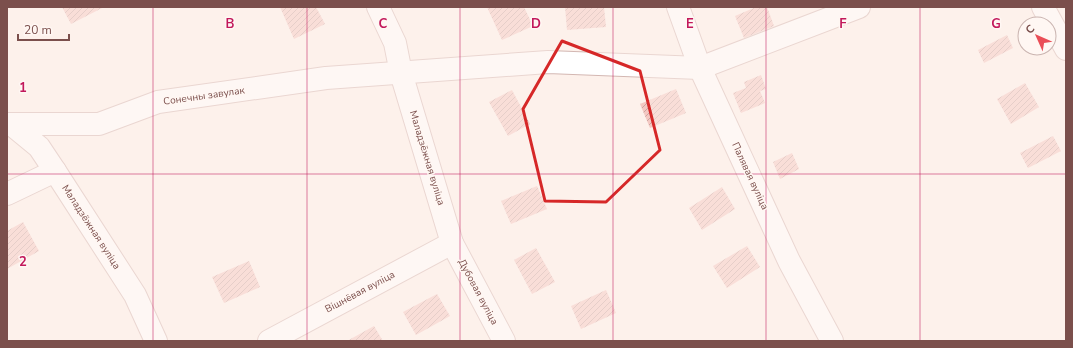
<svg xmlns="http://www.w3.org/2000/svg" width="1073" height="348" font-family="'Nunito Sans',sans-serif">
	<style>
		.building { fill: url(#building-hatch) }
		.lines { fill: none; stroke-linecap: round; stroke-linejoin: round }
		.minor-casing { stroke: #d3b7b2; stroke-width: 24 }
		.minor { stroke: #fff; stroke-width: 22 }
		.marked { fill: none; stroke: #d62828; stroke-width: 3; stroke-linejoin: round }
		.grid { fill: none; stroke: #c2185b; stroke-width: 1; stroke-opacity: 0.55 }
		.labels { text-anchor: middle; dominant-baseline: central; stroke-width: 3; stroke-linejoin: round; paint-order: stroke }
		.street-label { font-size: 10px; fill: #7b4f4c; stroke: #fff7f3 }
		.grid-label { font-size: 13px; text-anchor: middle; font-weight: bold; fill: #c2185b; stroke: #fff7f3; stroke-width: 3; stroke-linejoin: round; paint-order: stroke }
	</style>
	<defs>
		<pattern id="building-hatch" width="6" height="6" patternUnits="userSpaceOnUse"><rect width="6" height="6" fill="#f4c8c2"/><path d="M-1 1l2-2M0 6l6-6M5 7l2-2" fill="none" stroke="#cba5a0"/></pattern>
	</defs>
	<rect width="100%" height="100%" fill="#fdf1eb"/>
	<!-- building -->
	<g class="building">
		<polygon points="62,7 104,7 71,24"/>
		<polygon points="280,7 316,7 325,24 294,39"/>
		<polygon points="487,7 524,7 533,26 502,40"/>
		<polygon points="565,7 604,7 606,27 567,30"/>
		<polygon points="756,7 767,7 774,26 744,38 735,16"/>
		<polygon points="1007,35 1013,48 984,63 978,50"/>
		<polygon points="761,75 766,89 760,91 765,103 741,113 733,93 746,88 744,82"/>
		<polygon points="1025,83 1039,107 1011,124 997,99"/>
		<polygon points="676,89 686,113 650,128 640,104"/>
		<polygon points="512,90 530,124 508,136 489,102"/>
		<polygon points="1053,136 1061,151 1028,168 1020,153"/>
		<polygon points="792,153 799,169 780,179 773,162"/>
		<polygon points="537,186 547,209 511,224 501,201"/>
		<polygon points="722,187 735,209 702,230 689,208"/>
		<polygon points="23,222 39,251 7,269 7,231"/>
		<polygon points="747,246 760,267 727,288 713,266"/>
		<polygon points="536,248 555,282 532,294 514,260"/>
		<polygon points="249,261 260,287 224,303 212,277"/>
		<polygon points="606,290 616,313 581,329 571,306"/>
		<polygon points="437,294 450,316 416,335 403,312"/>
		<polygon points="374,326 383,341 347,341"/>
	</g>
	<g class="lines">
		<defs>
			<g id="minor">
				<polyline points="378,7 395,43 401,73 452,243 504,341"/>
				<polyline points="678,7 700,68 789,261 832,341"/>
				<polyline points="1043,7 1066,49"/>
				<polyline points="7,124 99,124 158,102 326,78 548,62 700,68 859,7"/>
				<polyline points="11,124 39,147 55,171 135,295 156,341"/>
				<polyline points="7,194 55,171"/>
				<polyline points="269,341 452,243"/>
			</g>
		</defs>
		<!-- minor casing -->
		<use href="#minor" class="minor-casing"/>
		<!-- minor -->
		<use href="#minor" class="minor"/>
	</g>
	<!-- marked area -->
	<path d="M0 0H1073V348H0ZM562,41L640,71L660,150L606,202L545,201L523,109Z" fill="#fdf1eb" fill-opacity=".55" fill-rule="evenodd"/>
	<path class="marked" d="M562,41L640,71L660,150L606,202L545,201L523,109Z"/>
	<!-- grid -->
	<path class="grid" d="M153,7V341M307,7V341M460,7V341M613,7V341M766,7V341M920,7V341M7,174H1066"/>
	<g class="labels">
		<!-- street labels -->
		<g class="street-label">
			<text transform="translate(204 96) rotate(-8)">Сонечны завулак</text>
			<text transform="translate(427 158) rotate(73)">Маладзёжная вуліца</text>
			<text transform="translate(750 176) rotate(65)">Палявая вуліца</text>
			<text transform="translate(91 227) rotate(57)">Маладзёжная вуліца</text>
			<text transform="translate(360 292) rotate(-28)">Вішнёвая вуліца</text>
			<text transform="translate(478 292) rotate(62)">Дубовая вуліца</text>
		</g>
	</g>
	<g class="grid-label">
		<text x="230" y="28">B</text>
		<text x="383" y="28">C</text>
		<text x="536" y="28">D</text>
		<text x="690" y="28">E</text>
		<text x="843" y="28">F</text>
		<text x="996" y="28">G</text>
		<text x="23" y="92">1</text>
		<text x="23" y="266">2</text>
	</g>
	<!-- border -->
	<rect width="1073" height="348" fill="none" stroke="#7b4f4c" stroke-width="16"/>
	<!-- north arrow -->
	<g transform="translate(1037 36) rotate(315)"><circle r="19" fill="#fff7f3" stroke="#cab4b0"/>
	<path d="M0-3L7 15L0 10L-7 15Z" fill="#ea4e57"/>
	<text y="-6" font-size="11" font-weight="bold" text-anchor="middle" fill="#7b4f4c">С</text>
	</g>
	<!-- scale -->
	<path d="M18 34v6h51v-6" fill="none" stroke="#7b4f4c" stroke-width="2"/>
	<text x="24" y="34" font-size="12" fill="#7b4f4c" stroke="#fff7f3" stroke-width="3" paint-order="stroke">20 m</text>
</svg>
